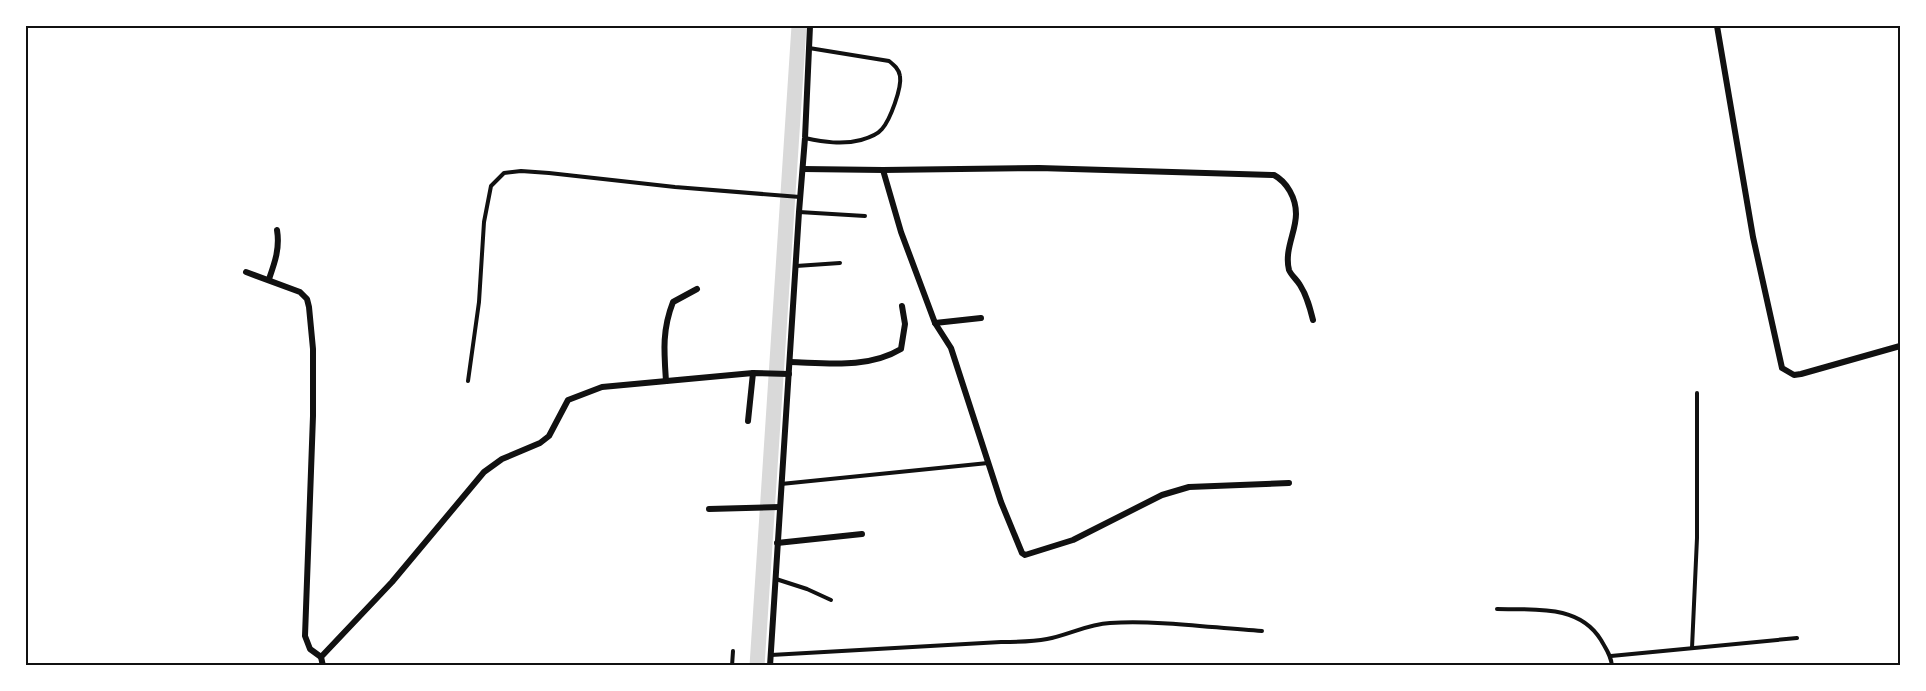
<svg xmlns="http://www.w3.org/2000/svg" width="1926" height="691" font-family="Montserrat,sans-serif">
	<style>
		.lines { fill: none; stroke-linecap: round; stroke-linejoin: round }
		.canal { stroke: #d9d9d9; stroke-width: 15 }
		.service { stroke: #111; stroke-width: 4 }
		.minor { stroke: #111; stroke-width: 6 }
		.neatline { fill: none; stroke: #111; stroke-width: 2 }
	</style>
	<rect width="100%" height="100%" fill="#fff"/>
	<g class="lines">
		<!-- canal -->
		<polyline class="canal" points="757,666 799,26"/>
		<!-- service -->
		<g class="service">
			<path d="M805,138C824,142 842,145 861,140C868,138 878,134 882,129C890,120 902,88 900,76C899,69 894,65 889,61L809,48"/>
			<polyline points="799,212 865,216"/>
			<polyline points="796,266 840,263"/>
			<polyline points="468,381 479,302 484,222 491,186 504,173 521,171 549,173 675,187 800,197"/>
			<polyline points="781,484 988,463"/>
			<polyline points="776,579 807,589 831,600"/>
			<path d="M1497,609C1534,610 1579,604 1601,640C1606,649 1611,655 1612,666"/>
			<polyline points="1692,648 1697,538 1697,393"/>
			<path d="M771,655L1001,642C1017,642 1032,642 1047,639C1068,635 1088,624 1110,623C1159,620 1213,628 1262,631"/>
			<polyline points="1611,656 1797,638"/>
			<polyline points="732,666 733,651"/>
		</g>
		<!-- minor -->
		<g class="minor">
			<polyline points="1717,26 1753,237 1782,368 1794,375 1801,374 1900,346"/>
			<path d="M803,169L883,170L1039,168L1274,175C1287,182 1296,198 1296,214C1296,232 1284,250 1289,270C1291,275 1297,280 1300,285C1307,296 1310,308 1313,320"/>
			<polyline points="883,170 901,232 935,323 951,348 1001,502 1022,553 1025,555 1073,540 1162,495 1189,487 1289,483"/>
			<polyline points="246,272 300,292 307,299 309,307 313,349 313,416 305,636 310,649 321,657"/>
			<path d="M269,279C275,262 280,248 277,230"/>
			<polyline points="935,323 981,318"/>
			<path d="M790,362C826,363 868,369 901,349L905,324L902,306"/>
			<path d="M666,381C664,352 662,330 673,302L697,289"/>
			<polyline points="748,421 753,373"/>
			<polyline points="709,509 780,507"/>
			<polyline points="777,543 862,534"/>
			<polyline points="323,666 321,657 392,582 484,472 502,459 540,443 549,436 568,400 602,387 753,373 789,374"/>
			<polyline points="770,666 799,212 805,138 810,26"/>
		</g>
	</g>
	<!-- border -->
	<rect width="1926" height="691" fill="none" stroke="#ffffff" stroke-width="54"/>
	<rect x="27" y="27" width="1872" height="637" class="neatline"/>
</svg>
